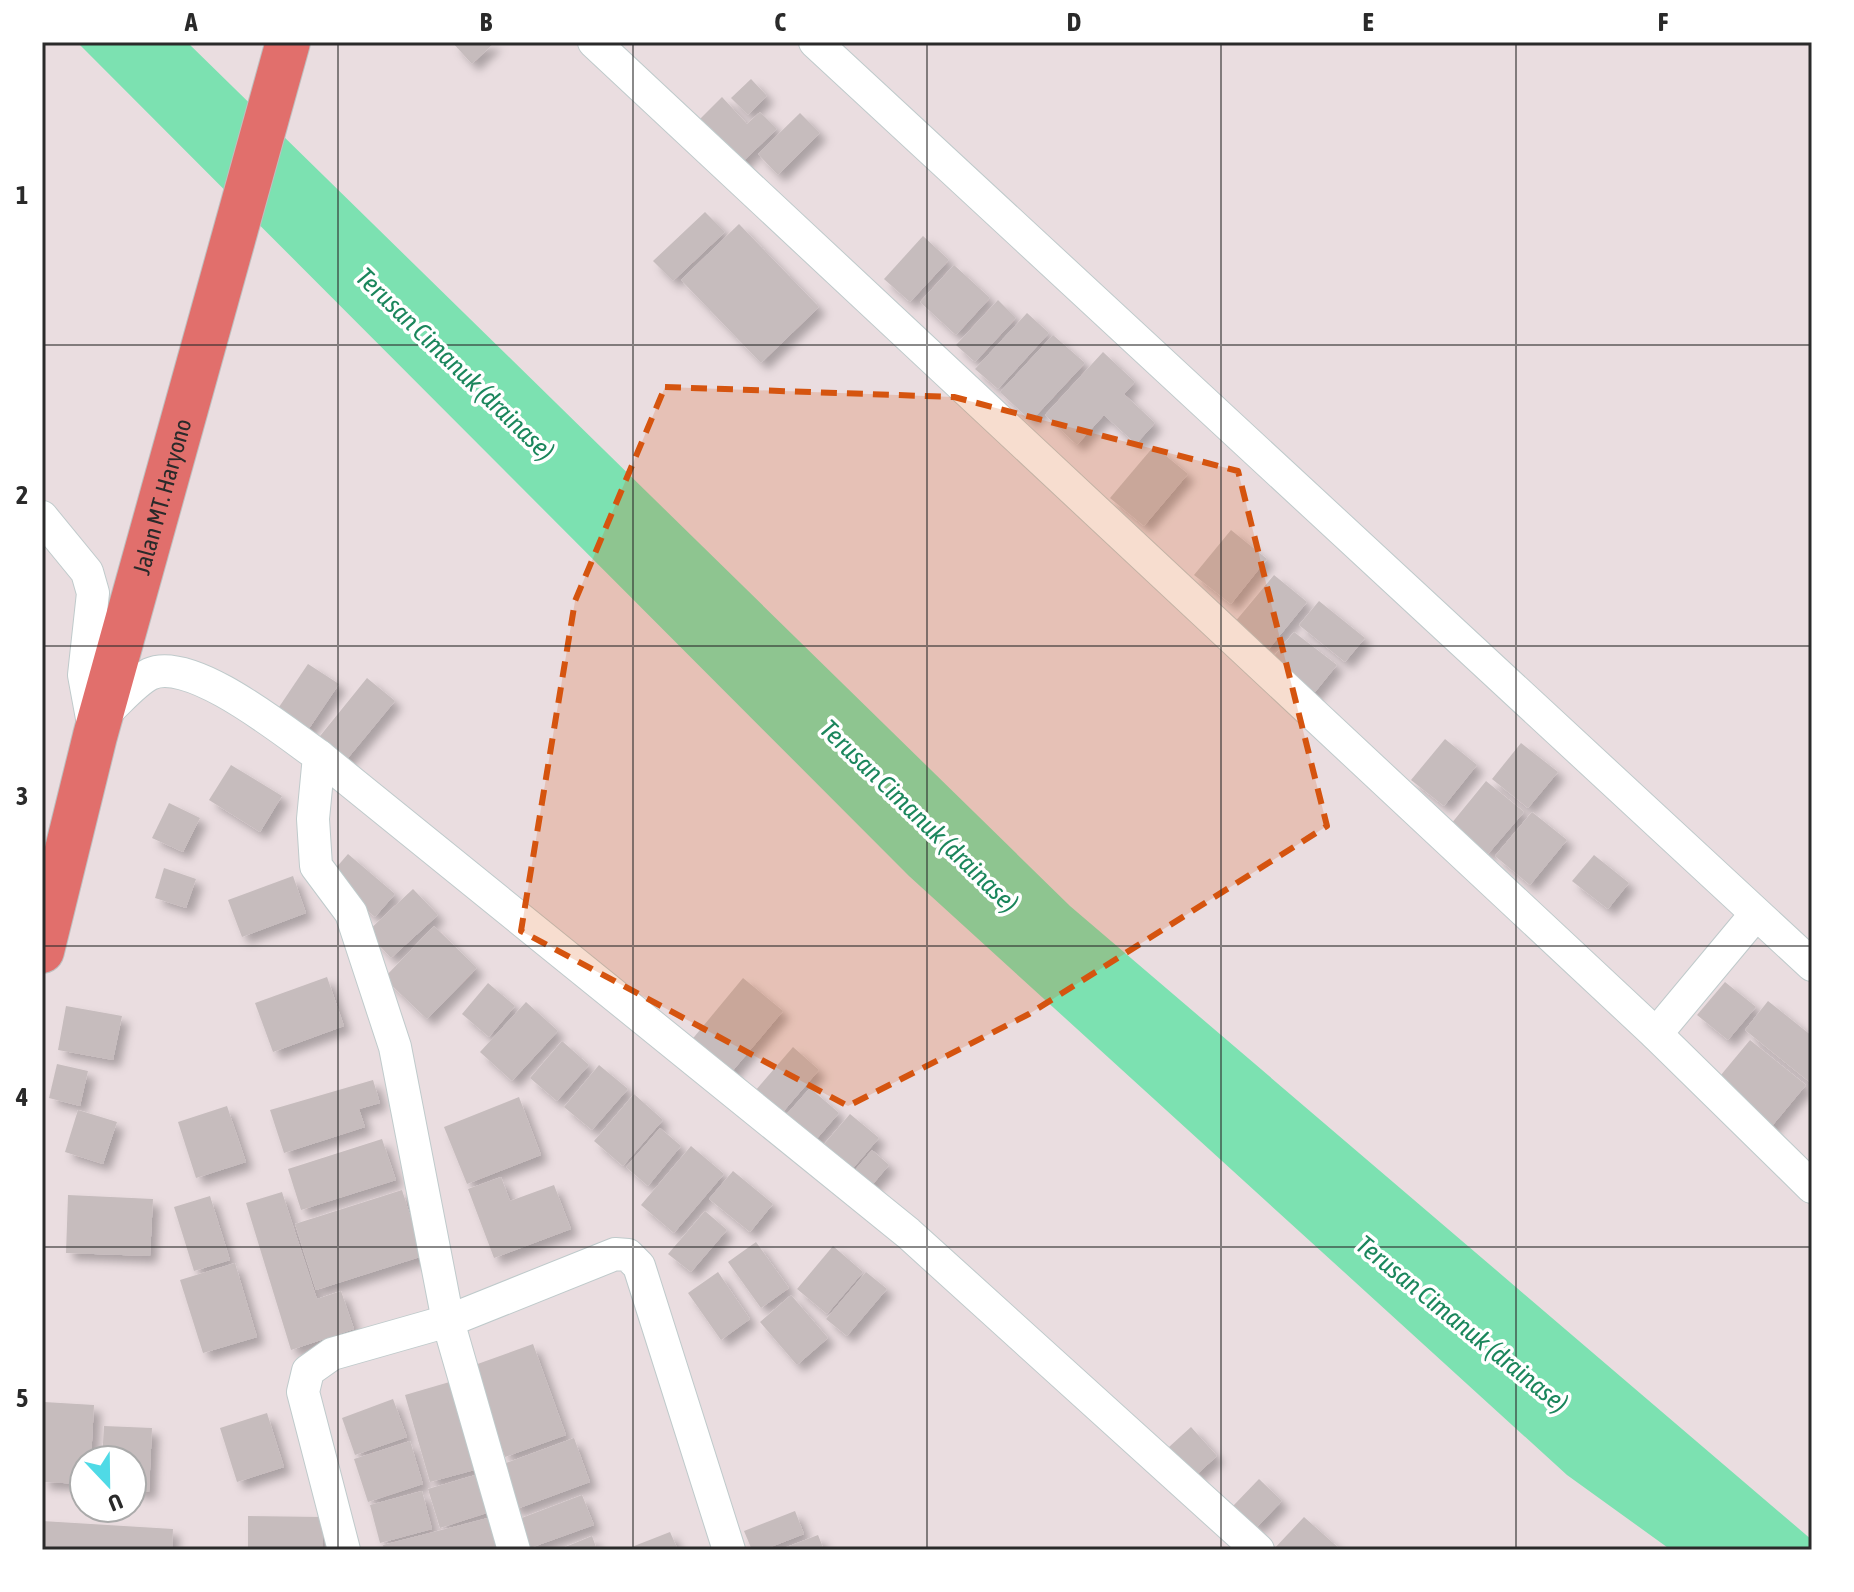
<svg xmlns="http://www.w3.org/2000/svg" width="1854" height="1592" font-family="'Asap Condensed',sans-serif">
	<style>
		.water { fill: #7ce1b1 }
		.building { fill: #c6bcbd; filter: url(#shadow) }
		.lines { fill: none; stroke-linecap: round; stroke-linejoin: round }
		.minor-casing { stroke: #bfcacb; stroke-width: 34 }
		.primary-casing { stroke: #bfbfbf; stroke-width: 46 }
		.minor { stroke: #fff; stroke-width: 32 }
		.primary { stroke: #e16f6c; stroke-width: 44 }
		.marked { fill: #d5540f; fill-opacity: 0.2; stroke: #d5540f; stroke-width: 6; stroke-dasharray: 16 10; stroke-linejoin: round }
		.grid { fill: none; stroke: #2a2a2a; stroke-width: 2; stroke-opacity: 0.55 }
		.labels { text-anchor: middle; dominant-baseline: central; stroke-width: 7; stroke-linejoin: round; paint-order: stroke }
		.street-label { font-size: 24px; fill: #2a2a2a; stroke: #fff }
		.water-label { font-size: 26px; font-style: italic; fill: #1b865c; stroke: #fff }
		.neatline { fill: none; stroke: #2a2a2a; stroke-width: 3 }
		.grid-label { font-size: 26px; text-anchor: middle; font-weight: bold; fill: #2a2a2a }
	</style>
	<defs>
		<filter id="shadow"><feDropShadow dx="7" dy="7" stdDeviation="4" flood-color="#0004"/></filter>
	</defs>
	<rect width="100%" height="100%" fill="#eadde0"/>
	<!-- water -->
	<polygon class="water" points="77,42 187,42 1070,906 1812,1540 1812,1550 1671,1550 1567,1475 909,876"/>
	<!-- building -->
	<g class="building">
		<polygon points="452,42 495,42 472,64"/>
		<polygon points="751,79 767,96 748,115 731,98"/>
		<polygon points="722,97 747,124 760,112 777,129 736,168 694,125"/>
		<polygon points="800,113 820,133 778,175 758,154"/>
		<polygon points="705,212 725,232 673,281 653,261"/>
		<polygon points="739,224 819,307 761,363 681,280"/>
		<polygon points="923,236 949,260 910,302 884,279"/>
		<polygon points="954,265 990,298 956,335 920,302"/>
		<polygon points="998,300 1016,318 975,362 956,345"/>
		<polygon points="1027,313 1049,333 998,389 975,369"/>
		<polygon points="1053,335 1085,363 1031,421 1000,392"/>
		<polygon points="1103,352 1135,382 1124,394 1155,423 1136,444 1104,415 1077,445 1045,415"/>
		<polygon points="1154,446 1188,474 1144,526 1110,498"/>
		<polygon points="1231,530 1267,559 1231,604 1194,575"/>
		<polygon points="1274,575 1307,602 1268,650 1234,623"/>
		<polygon points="1319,601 1365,638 1345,662 1299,625"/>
		<polygon points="1294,632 1337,665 1311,697 1269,662"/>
		<polygon points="308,664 339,684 306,733 275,713"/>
		<polygon points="367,678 395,701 343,764 316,741"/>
		<polygon points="1445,739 1477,765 1444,806 1411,780"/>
		<polygon points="1521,743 1558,772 1528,808 1492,779"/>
		<polygon points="231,765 282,796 260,832 209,800"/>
		<polygon points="1486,781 1524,812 1488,854 1451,824"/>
		<polygon points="169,803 200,818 183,852 152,838"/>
		<polygon points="1532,812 1567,840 1530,885 1495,856"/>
		<polygon points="348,854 395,894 375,917 328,877"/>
		<polygon points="1594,855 1629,883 1608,909 1572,881"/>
		<polygon points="164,868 196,879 186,908 155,898"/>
		<polygon points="293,876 306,913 242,937 228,900"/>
		<polygon points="413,889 438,915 391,958 367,932"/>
		<polygon points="434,926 477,968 427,1019 384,978"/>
		<polygon points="327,977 344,1026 273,1052 255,1003"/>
		<polygon points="743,978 783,1011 724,1081 685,1048"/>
		<polygon points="1725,982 1756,1007 1728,1040 1697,1015"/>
		<polygon points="488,983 515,1006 489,1037 462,1014"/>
		<polygon points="1768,1001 1812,1036 1812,1084 1745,1030"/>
		<polygon points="526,1002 558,1031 512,1081 480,1052"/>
		<polygon points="66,1006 122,1016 113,1060 58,1050"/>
		<polygon points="1750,1040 1806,1085 1767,1132 1711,1087"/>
		<polygon points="562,1041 589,1065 557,1101 530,1078"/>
		<polygon points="793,1047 819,1070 782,1113 755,1091"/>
		<polygon points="57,1064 88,1071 80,1106 49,1098"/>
		<polygon points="599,1065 628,1089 592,1130 564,1107"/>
		<polygon points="373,1080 380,1103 359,1109 365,1127 284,1153 270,1110"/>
		<polygon points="810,1088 839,1113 808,1149 778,1124"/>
		<polygon points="634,1094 663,1120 623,1166 594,1141"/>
		<polygon points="519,1097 541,1155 467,1184 444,1127"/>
		<polygon points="227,1106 246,1162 196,1178 178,1122"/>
		<polygon points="78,1110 117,1122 103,1164 65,1152"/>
		<polygon points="850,1114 879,1138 848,1174 819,1150"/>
		<polygon points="660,1128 681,1146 648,1186 626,1167"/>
		<polygon points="382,1139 396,1180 301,1210 288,1169"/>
		<polygon points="691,1146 724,1174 674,1233 641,1205"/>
		<polygon points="872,1150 889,1165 868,1190 850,1176"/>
		<polygon points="733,1171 773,1204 750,1232 709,1199"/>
		<polygon points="501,1177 510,1201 554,1185 571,1229 494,1258 468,1189"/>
		<polygon points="402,1190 423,1256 316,1290 295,1224"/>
		<polygon points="282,1192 317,1299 341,1291 354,1329 291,1350 246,1203"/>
		<polygon points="68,1195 153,1199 150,1256 66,1253"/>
		<polygon points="210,1196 230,1260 194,1271 174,1207"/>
		<polygon points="705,1211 727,1230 691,1272 668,1254"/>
		<polygon points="756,1242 789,1288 761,1308 728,1262"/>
		<polygon points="833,1246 863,1272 827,1314 797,1289"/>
		<polygon points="235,1263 257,1337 203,1353 180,1280"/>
		<polygon points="718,1272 750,1319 721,1340 688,1293"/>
		<polygon points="866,1272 887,1289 847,1336 826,1319"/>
		<polygon points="791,1295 828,1338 797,1365 760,1322"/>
		<polygon points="533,1344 566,1435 505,1457 472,1366"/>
		<polygon points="453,1381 478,1469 430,1482 405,1395"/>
		<polygon points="393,1399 407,1437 355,1455 342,1418"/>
		<polygon points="44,1402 94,1405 91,1460 84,1460 84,1484 42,1482"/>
		<polygon points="267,1413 284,1467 237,1482 220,1428"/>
		<polygon points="104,1426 152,1428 149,1492 132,1491 132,1460 102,1460"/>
		<polygon points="1191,1427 1217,1456 1195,1476 1169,1447"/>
		<polygon points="574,1438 590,1482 514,1510 498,1466"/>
		<polygon points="410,1441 423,1484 368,1502 354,1459"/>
		<polygon points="482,1473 493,1511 440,1528 428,1489"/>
		<polygon points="1259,1479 1282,1501 1256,1528 1233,1506"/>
		<polygon points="422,1491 432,1529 380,1543 370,1505"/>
		<polygon points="582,1495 594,1525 530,1548 519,1519"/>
		<polygon points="795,1511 804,1534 763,1550 752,1550 744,1531"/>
		<polygon points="248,1516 323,1517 322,1550 248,1550"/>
		<polygon points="492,1517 501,1550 384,1550 383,1545"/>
		<polygon points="1304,1517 1341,1550 1273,1550"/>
		<polygon points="42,1521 173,1529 172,1550 42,1550"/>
		<polygon points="670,1532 678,1550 624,1550"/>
		<polygon points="818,1535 824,1550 779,1550"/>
		<polygon points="592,1536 597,1550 558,1550"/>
	</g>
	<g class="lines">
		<defs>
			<g id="minor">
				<polyline points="594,42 1656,1034 1812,1187"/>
				<polyline points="815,42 1812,965"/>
				<polyline points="42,517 87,572 93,593 84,675 94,729"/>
				<path d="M103,715C117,703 134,682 150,674C191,655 286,733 319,756L313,819L316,866L351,913L395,1047L448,1321L514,1550"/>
				<polyline points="319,756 908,1233 1258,1550"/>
				<polyline points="1656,1034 1756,914"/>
				<polyline points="344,1550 303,1392 308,1371 332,1354 448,1321 615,1254 628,1255 639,1266 729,1550"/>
			</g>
			<g id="primary">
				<path id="s1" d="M42,951L95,736L288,42"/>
			</g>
		</defs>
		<!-- minor casing -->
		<use href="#minor" class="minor-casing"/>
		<!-- primary casing -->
		<use href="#primary" class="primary-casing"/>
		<!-- minor -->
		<use href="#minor" class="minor"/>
		<!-- primary -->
		<use href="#primary" class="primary"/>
	</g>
	<!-- marked area -->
	<path class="marked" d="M665,387L954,397L1238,471L1327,826L1029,1014L848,1106L521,931L575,601Z"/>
	<!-- grid -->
	<path class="grid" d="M338,42V1550M633,42V1550M927,42V1550M1221,42V1550M1516,42V1550M42,345H1812M42,646H1812M42,946H1812M42,1247H1812"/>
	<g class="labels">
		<!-- street labels -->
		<g class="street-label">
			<text stroke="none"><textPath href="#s1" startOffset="470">Jalan MT. Haryono</textPath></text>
		</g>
		<!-- water labels -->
		<g class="water-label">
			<text transform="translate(455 364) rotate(44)">Terusan Cimanuk (drainase)</text>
			<text transform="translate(919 816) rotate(44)">Terusan Cimanuk (drainase)</text>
			<text transform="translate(1462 1324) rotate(39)">Terusan Cimanuk (drainase)</text>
		</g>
	</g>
	<!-- border -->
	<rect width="1854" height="1592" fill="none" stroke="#ffffff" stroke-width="88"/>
	<!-- north arrow -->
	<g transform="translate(108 1484) rotate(158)"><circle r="38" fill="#ffffff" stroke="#aaaaaa" stroke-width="2"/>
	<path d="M0-6L14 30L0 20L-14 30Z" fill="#4fdae6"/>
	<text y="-12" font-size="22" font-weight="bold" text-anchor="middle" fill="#2a2a2a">U</text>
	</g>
	<rect x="44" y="44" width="1766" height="1504" class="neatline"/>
	<g class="grid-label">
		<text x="191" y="31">A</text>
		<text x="486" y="31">B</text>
		<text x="780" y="31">C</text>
		<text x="1074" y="31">D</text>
		<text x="1368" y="31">E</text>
		<text x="1663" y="31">F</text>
		<text x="22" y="204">1</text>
		<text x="22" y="504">2</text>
		<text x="22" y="805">3</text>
		<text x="22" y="1106">4</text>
		<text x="22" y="1407">5</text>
	</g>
</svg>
